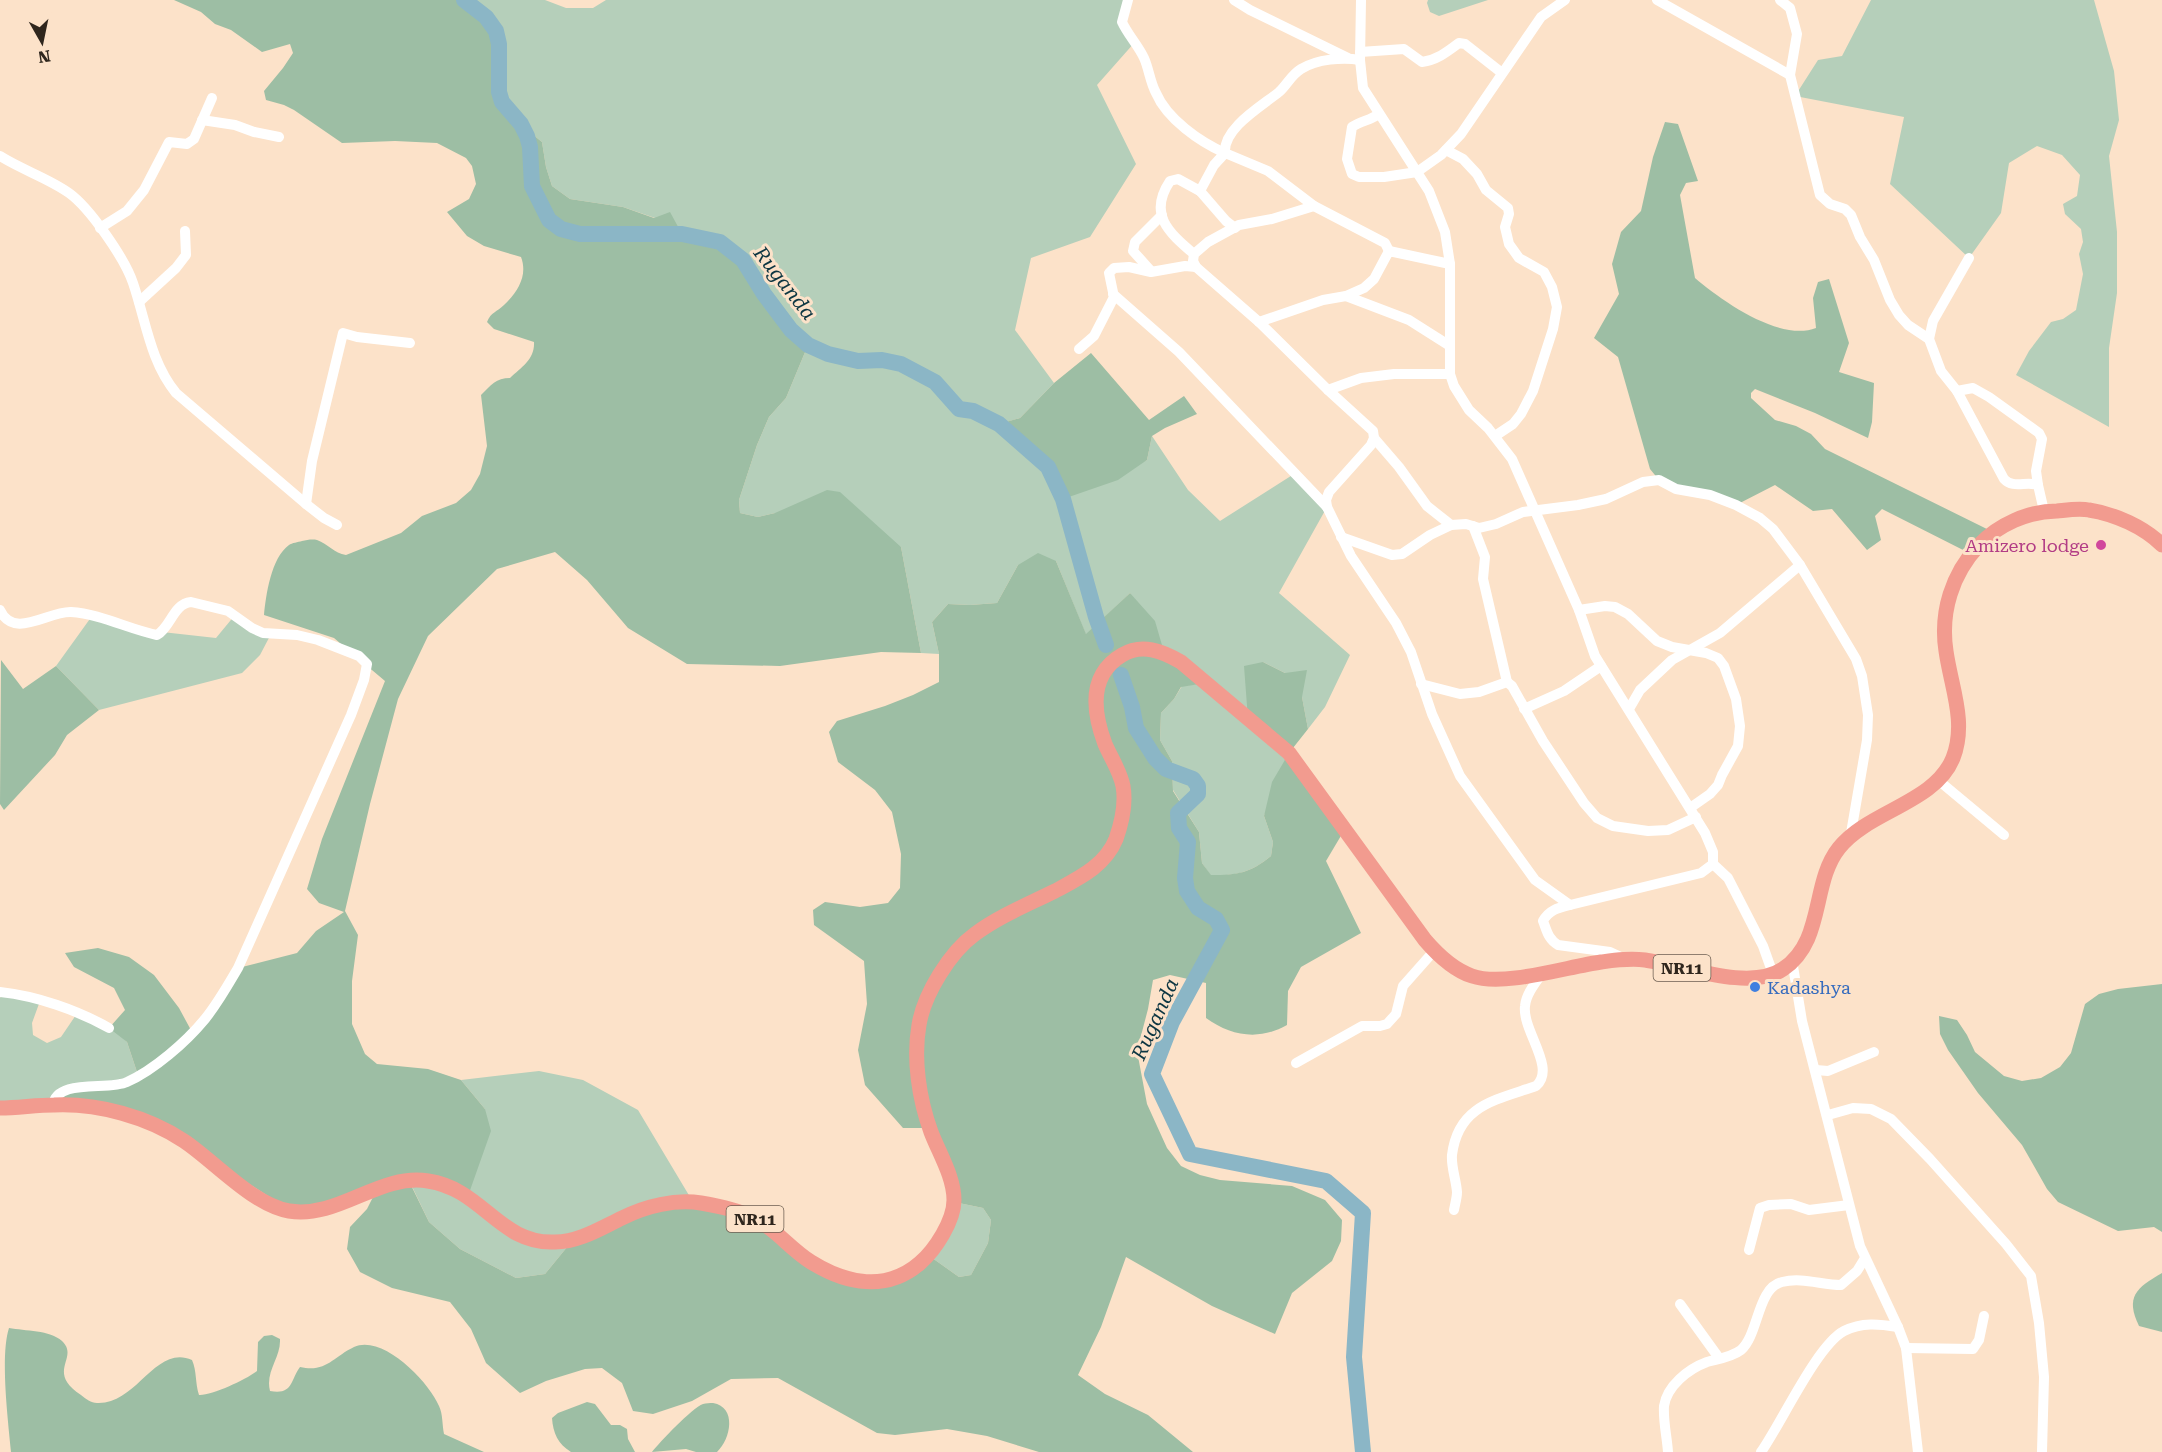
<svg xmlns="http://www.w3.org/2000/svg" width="2162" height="1452" font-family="'Roboto Serif',serif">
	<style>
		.green { fill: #b5cfba }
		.forest { fill: #9dbea4 }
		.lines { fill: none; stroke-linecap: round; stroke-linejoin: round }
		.river { stroke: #8bb6c6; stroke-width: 16 }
		.minor { stroke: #fff; stroke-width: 10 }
		.highway { stroke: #f29b8f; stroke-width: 15 }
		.hotel-dot { fill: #d1479c; stroke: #fce2c9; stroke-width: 2 }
		.shop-dot { fill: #3f7fe0; stroke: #fce2c9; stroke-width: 2 }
		.labels { text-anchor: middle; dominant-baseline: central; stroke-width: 6; stroke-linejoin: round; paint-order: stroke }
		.shield { fill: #fce2c9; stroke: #6c5e51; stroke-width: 1.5 }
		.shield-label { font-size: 16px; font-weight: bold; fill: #2f261d }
		.hotel-label { font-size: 18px; fill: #b23c85; stroke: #fce2c9; text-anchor: end }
		.shop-label { font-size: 18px; fill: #366cbe; stroke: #fce2c9; text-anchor: start }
		.water-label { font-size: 20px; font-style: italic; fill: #0d3642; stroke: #fce2c9 }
	</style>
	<rect width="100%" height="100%" fill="#fce2c9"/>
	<!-- green -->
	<g class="green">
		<path d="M464,0H545L566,8H593L606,0H1128L1122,15L1135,42L1097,85L1136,164L1090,237L1031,258L1015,330L1054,383L1020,418L1000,424L1048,467L1063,499L1147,460L1152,436L1188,490L1220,521L1294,474L1327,507L1279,593L1350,655L1325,707L1308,729L1302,697L1285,673L1263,662L1289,753L1264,816L1273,842L1271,856C1250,873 1238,875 1211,876L1202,863L1199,832L1173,790L1172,761L1160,740L1161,713L1174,699L1182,686L1205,683L1164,652L1130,593L1086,635L1056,561L1018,565L997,603L970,605L948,604L932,622L939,654L921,653L901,547L775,513L758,517L740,513L739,500L757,445L769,417L786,398L808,345L791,330L764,295L743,260L720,242L682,234L655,218L623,207L570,199L552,186L546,167L542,142C530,132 507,113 501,98C497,90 498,80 498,71C497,28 498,27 464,0Z"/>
		<polygon points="1428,0 1488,0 1439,16 1430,12 1427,3"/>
		<polygon points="1871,0 2094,0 2114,71 2119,120 2109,156 2117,232 2117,293 2109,348 2109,427 2016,375 2029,351 2051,322 2063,319 2076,310 2083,274 2079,254 2083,242 2081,229 2065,214 2063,204 2077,196 2080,175 2062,155 2037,146 2009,163 2001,213 1969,258 1890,184 1904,117 1795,96 1818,60 1842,56"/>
		<polygon points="235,615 271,634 260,655 242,673 99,710 56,666 92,616 162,632 216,638"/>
		<polygon points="3,993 40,1001 32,1023 33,1035 47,1043 61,1037 78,1012 118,1033 127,1042 138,1075 53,1099 0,1108 0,998"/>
		<polygon points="539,1071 583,1080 638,1110 693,1202 572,1241 545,1274 516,1278 460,1249 429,1222 408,1178 485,1109 461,1080"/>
		<polygon points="954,1202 983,1208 991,1220 988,1243 971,1275 959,1277 928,1255"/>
	</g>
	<!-- forest -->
	<g class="forest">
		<path d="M174,0H464C499,28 497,26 498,70C498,80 497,90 501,98C507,113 530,132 542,142L546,167L552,186L570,199L623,207L654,218L670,212L682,234L720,242L743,260L764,295L791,330L808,345L786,398L769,417L757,445L739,500L740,513L758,517L775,513L827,490L840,492L901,547L921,653L881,652L780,666L687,664L628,628L587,580L555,552L497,569L428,636L398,699L370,804L345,911L358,935L352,981V1024L365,1054L377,1064L428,1069L461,1080L485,1109L491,1131L468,1196L408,1179L429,1222L460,1249L516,1278L545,1274L572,1241L660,1204L753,1217L811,1262L875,1282L928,1255L959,1277L971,1275L988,1243L991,1220L983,1208L954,1202L929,1128H903L865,1085L858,1050L867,1004L864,961L814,925L813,910L825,902L860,907L888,903L900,888L901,854L892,812L875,790L838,762L829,732L837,721L885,706L913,695L939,682V654L932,622L948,604L970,605L997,603L1018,565L1038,553L1056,561L1086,634L1130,593L1155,621L1164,652L1206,683L1181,687L1174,699L1161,713L1160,740L1172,761L1173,791L1199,832L1202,863L1211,875C1238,875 1250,873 1271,856L1273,842L1264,816L1272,782L1289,753L1248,719L1244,666L1263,662L1285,673L1307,670L1302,697L1308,729L1289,753L1345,829L1326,861L1361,933L1301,967L1288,991L1287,1025C1259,1041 1231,1036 1206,1018V983L1170,975L1153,980L1148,1009L1137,1051L1147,1104L1167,1148L1181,1166L1200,1175L1220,1180L1292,1186L1325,1200L1342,1220L1341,1241L1332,1261L1292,1293L1275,1334L1212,1306L1126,1257L1101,1327L1078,1375L1105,1394L1148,1415L1193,1452H1039L987,1436L947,1429L895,1435L877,1433L778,1378L731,1379L692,1401L653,1414L633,1411L622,1383L602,1368L585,1369L546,1381L520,1393L486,1363L471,1329L450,1302L392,1288L360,1272L347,1249L350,1227L367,1209L377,1189L293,1212L162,1128L53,1099L85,1086L138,1075L127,1042L109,1028L125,1010L114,988L74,967L65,953L98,948L129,957L154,975L179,1008L192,1032L238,968L297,953L316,931L344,912L319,903L307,889L322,839L385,681L334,638L264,615C266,595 271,558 289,545C292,543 298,542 302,541C307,540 312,539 317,540C328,544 334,553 346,555L401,533L422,516L456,503L471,490L480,474L487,446L481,395C491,385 496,378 510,378C522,367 535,359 534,342L494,329L487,322C491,312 497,312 504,305C518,292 528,275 521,257L484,246L467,236L447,212L469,199L476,184L472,166L466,158L437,143L395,141L342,143L294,110L284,105L266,100L264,91L283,68L293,53L290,44L262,52L231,30L215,24L201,12Z"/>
		<path d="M1665,122L1678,124L1698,181L1686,183L1680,195L1695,278C1722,301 1780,342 1816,328L1813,298L1818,282L1829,279L1849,343L1839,372L1874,383L1872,422L1868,438L1815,413L1755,389L1751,393V398L1775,420L1796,426L1811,434L1825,449L1993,532L1971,554L1882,509L1875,516L1881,540L1867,550L1832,509L1813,511L1775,485L1736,505L1659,480L1650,469L1618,357L1594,338L1619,294L1612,264L1621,232L1641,211L1653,157Z"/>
		<polygon points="1091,353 1149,420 1184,396 1197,414 1165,428 1152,436 1147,460 1118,480 1063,499 1048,467 999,424 1020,418 1054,383"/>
		<polygon points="1,660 23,689 56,666 99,710 67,735 55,755 4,810 0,804"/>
		<polygon points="2162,984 2162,1232 2154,1227 2118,1231 2058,1202 2047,1189 2022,1145 1978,1093 1948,1050 1940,1034 1939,1016 1957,1020 1967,1035 1975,1052 2004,1076 2022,1081 2041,1078 2060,1067 2071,1053 2085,1004 2099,994 2118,989"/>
		<path d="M2162,1273V1332L2139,1326C2125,1297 2136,1288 2162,1273Z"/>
		<path d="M9,1328C25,1331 50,1330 62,1341C80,1358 45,1371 81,1395C86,1399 91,1403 97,1403C137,1405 155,1344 192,1360C197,1371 195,1383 199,1395C211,1396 247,1379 257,1371L258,1342L264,1336L272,1335L280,1339C281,1358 265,1371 270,1391C293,1395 290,1381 300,1367C326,1373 333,1357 354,1347C383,1334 429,1382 439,1406C443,1414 442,1425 444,1434L484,1452H11C8,1420 0,1356 9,1328Z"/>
		<path d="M587,1402L595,1404L611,1425H620L627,1429L628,1439L635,1452H571C558,1444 553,1433 552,1418L558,1413Z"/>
		<path d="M713,1403C737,1407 731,1439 717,1452H696L686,1449L652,1452C660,1442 692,1408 703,1404C706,1403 710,1403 713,1403Z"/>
	</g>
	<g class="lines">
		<!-- river -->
		<g class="river">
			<polyline points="464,0 486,17 496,31 499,44 499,92 502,102 521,124 527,136 530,147 532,186 549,220 561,229 580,234 682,234 720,242 743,260 764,294 791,330 808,345 828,354 858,361 882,360 901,364 935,382 959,409 973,411 999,424 1048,467 1063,499 1096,617 1106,645"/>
			<polyline points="1121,675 1132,707 1136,728 1155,758 1166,769 1193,779 1198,786 1198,794 1178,813 1179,828 1188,842 1185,878 1187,891 1198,908 1216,919 1222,930 1172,1022 1152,1074 1190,1154 1326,1181 1363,1213 1354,1357 1363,1452"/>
		</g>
		<!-- minor -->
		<g class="minor">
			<path d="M1128,0L1122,22C1128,35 1138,45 1144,58C1149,69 1150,82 1156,93C1167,119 1200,142 1225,153L1214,165L1200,191L1178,179L1170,181C1148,214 1168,232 1194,254"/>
			<polyline points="1234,0 1250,10 1348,58"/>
			<path d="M1361,0L1360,60L1363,88L1429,191L1445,232L1450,264V374L1454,386L1469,410L1488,428L1512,459L1579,610L1595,656L1705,833L1713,852V864L1701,873L1570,905C1558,908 1549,910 1543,921C1547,931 1548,939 1558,945L1610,952L1623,958"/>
			<polyline points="1657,0 1790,75"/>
			<path d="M1780,0L1790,8L1797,34L1790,75L1820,195L1830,204L1845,209L1851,215L1860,237L1874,260L1890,300L1899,315L1908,325L1929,339L1941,371L1957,391L2004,479C2013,489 2026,481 2038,485L2044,511"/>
			<path d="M1360,52L1404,49L1422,62C1437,60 1447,52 1459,43L1465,44L1502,73"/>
			<path d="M1360,60C1343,57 1317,59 1301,69C1291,75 1287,85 1279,92C1262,106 1223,128 1225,153L1268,171L1314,206L1385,243L1389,251"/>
			<path d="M1379,114C1371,120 1361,121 1352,127L1347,159L1352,174L1359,177H1384L1417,172L1441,155L1461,134L1541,17L1565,0"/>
			<polyline points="202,120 235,125 254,132 279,137"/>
			<polyline points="1446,150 1463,159 1477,174 1486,190 1508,208 1509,214 1505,227 1509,244 1519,258 1544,272 1552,287 1557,307 1553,329 1533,391 1521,414 1513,424 1495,436"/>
			<path d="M0,156C22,170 48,178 69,193C90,208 125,259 133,283C146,321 150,361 176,393L306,504L324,518L337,525"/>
			<polyline points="1200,191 1226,221 1235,228"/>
			<polyline points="1314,206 1272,219 1239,225 1208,242 1194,254 1193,261 1196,267 1259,322 1328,390 1373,431 1374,438 1371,445 1329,492 1326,500 1327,507 1351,556 1396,623 1411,652 1432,714 1460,776 1535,880 1570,905"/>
			<polyline points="100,228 127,211 144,190 169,142 187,144 194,139 212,98"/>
			<polyline points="1151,271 1133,251 1135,242 1162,215"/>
			<polyline points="1113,294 1179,352 1327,507"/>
			<polyline points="1346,296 1409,320 1450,346"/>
			<polyline points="139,302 176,268 186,255 185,231"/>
			<polyline points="1259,322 1323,300 1346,296 1364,288 1374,279 1389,251 1450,264"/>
			<polyline points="1929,339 1933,321 1969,258"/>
			<polyline points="1079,349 1094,336 1114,297 1109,273 1114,268 1129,267 1151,272 1185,266 1196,267"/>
			<polyline points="1328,390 1361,378 1394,374 1450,374"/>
			<polyline points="1957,391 1973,388 1989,397 2039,433 2042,439 2036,471 2038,485"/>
			<polyline points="1374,438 1399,467 1427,506 1451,525"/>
			<polyline points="306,504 312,461 343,333 357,337 410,343"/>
			<polyline points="1473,526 1485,557 1483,579 1507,682"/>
			<polyline points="1341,537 1392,555 1402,554 1430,535 1451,525 1466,524 1479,528 1496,524 1523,512 1578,505 1606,499 1643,482 1659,480 1676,489 1710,495 1736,505 1760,518 1773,529 1800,565 1856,659 1862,676 1868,715 1867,740 1851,833"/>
			<path d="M0,610C14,640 48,611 71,612C101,614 128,629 157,635C171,627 173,604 191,602L228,611L252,628L263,633L297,635L318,640L359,656L367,664L364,680L351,715L238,968C228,985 218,1003 205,1019C186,1042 154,1070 127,1082C108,1091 57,1078 53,1105"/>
			<polyline points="1579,610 1605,606 1615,607 1628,614 1657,641 1672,647 1706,653 1718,658 1724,666 1736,699 1740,726 1738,746 1722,775 1718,785 1710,794 1690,808"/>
			<polyline points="1421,684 1460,694 1479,692 1507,682 1512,686 1543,741 1584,803 1597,818 1613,826 1648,831 1668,830 1696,817"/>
			<polyline points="1524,709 1564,691 1601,666"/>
			<polyline points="1629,709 1640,690 1672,660 1720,633 1800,565"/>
			<polyline points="1938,780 2004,835"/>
			<polyline points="1713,864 1728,878 1763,946 1773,974"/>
			<polyline points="1792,960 1802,1021 1860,1246 1898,1327 1906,1348 1918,1452"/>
			<path d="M0,992C37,996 77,1010 109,1028"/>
			<polyline points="1296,1063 1362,1026 1380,1026 1387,1024 1396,1014 1403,986 1434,951"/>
			<polyline points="1816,1070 1828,1071 1874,1052"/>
			<polyline points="1828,1115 1853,1108 1871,1109 1891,1119 1930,1159 2006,1244 2031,1276 2039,1323 2044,1377 2042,1452"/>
			<path d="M1454,1210C1455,1204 1457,1198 1457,1192C1456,1179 1451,1167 1452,1155C1458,1105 1496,1100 1536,1086C1557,1068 1522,1031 1525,1006C1526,994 1536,982 1543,972"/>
			<polyline points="1749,1250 1760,1208 1769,1205 1791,1204 1809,1210 1849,1205"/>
			<polyline points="1680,1304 1719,1358"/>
			<polyline points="1906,1348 1973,1349 1979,1340 1984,1316"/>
			<path d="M1668,1452C1667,1437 1663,1421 1664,1406C1667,1386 1688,1369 1707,1362C1718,1359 1732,1357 1741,1350C1759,1334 1757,1288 1782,1282C1802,1277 1822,1285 1841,1285L1857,1271L1865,1258"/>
			<path d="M1761,1452C1781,1424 1817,1345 1844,1331C1862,1322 1879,1324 1898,1327"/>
		</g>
		<!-- highway -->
		<path class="highway" d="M0,1108C18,1108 36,1105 54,1105C98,1103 148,1117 184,1141C214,1161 253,1205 289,1211C339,1219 379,1173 428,1181C483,1189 500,1245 555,1242C579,1242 601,1228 622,1218C646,1206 675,1199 701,1203C719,1206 738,1210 754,1218C776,1229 790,1249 811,1262C846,1284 887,1292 920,1263C935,1250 954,1221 954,1200C954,1177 939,1153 931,1132C919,1099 913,1059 919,1025C924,994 950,952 975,934C999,916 1029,904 1055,891C1079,878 1105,866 1116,839C1122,822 1126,803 1123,786C1120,771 1111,758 1105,744C1093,712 1088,675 1122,655C1142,643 1162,651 1181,662L1289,753L1425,940C1437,954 1454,970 1472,976C1504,987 1566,967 1601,962C1616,960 1630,958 1645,960C1682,965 1750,992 1783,969C1825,941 1811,883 1839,848C1868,811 1935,803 1953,758C1967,722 1951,687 1946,651C1940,612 1952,574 1979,545C1998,525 2028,511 2057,511C2067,510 2079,508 2089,510C2115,514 2144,527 2162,545"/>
	</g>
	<!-- markers -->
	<circle class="hotel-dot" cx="2101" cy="545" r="6"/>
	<circle class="shop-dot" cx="1755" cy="987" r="6"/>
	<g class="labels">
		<!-- shield labels -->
		<g class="shield">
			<rect x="1653.5" y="955" width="57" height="26" rx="4.5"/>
			<rect x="726.5" y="1206" width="57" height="26" rx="4.5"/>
		</g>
		<g class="shield-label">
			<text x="1682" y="968">NR11</text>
			<text x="755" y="1219">NR11</text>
		</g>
		<!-- hotel labels -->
		<g class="hotel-label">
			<text x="2089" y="545">Amizero lodge</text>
		</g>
		<!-- shop labels -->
		<g class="shop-label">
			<text x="1767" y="987">Kadashya</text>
		</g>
		<!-- water labels -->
		<g class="water-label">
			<text transform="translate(785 283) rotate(52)">Ruganda</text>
			<text transform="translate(1155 1019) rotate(-66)">Ruganda</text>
		</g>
	</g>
	<!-- north arrow -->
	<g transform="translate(42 42) rotate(171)" stroke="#fce2c9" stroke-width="4.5" paint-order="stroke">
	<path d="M0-4.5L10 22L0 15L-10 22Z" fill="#2f261d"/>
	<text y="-9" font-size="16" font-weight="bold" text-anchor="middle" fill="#2f261d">N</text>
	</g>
</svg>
